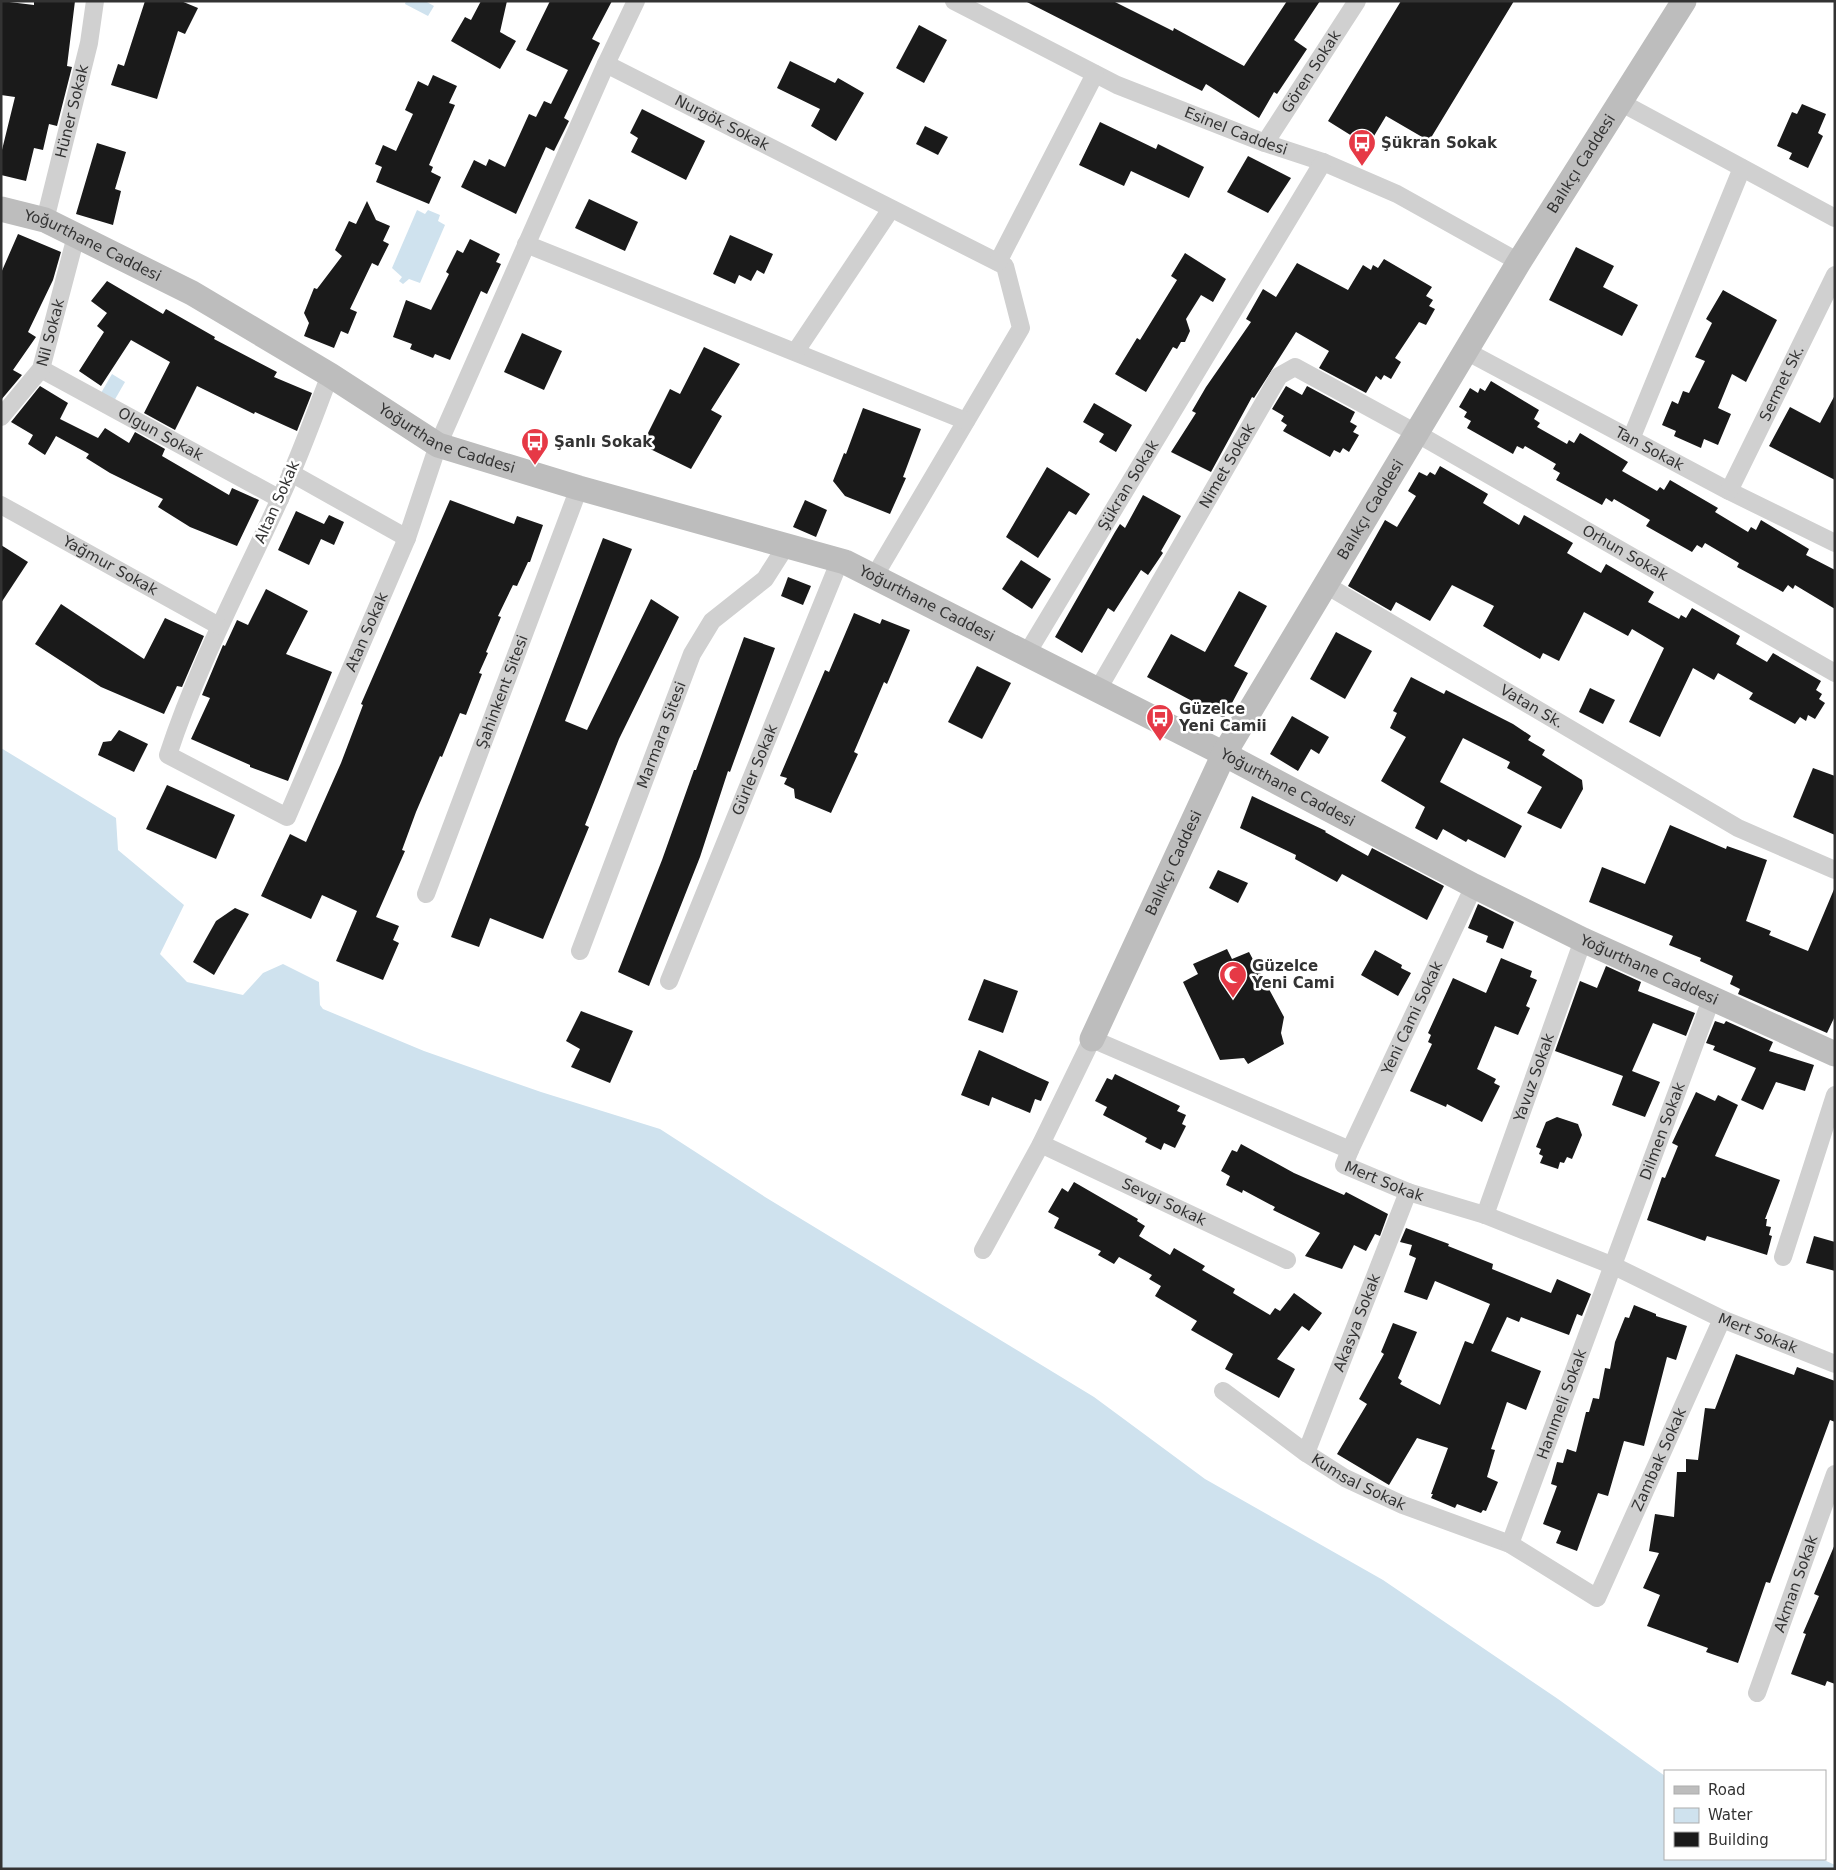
<svg xmlns="http://www.w3.org/2000/svg" width="1836" height="1870" font-family="'DejaVu Sans',sans-serif">
	<style>
		.water { fill: #cfe2ee }
		.building { fill: #1a1a1a }
		.lines { fill: none; stroke-linecap: round; stroke-linejoin: round }
		.minor { stroke: #d0d0d0; stroke-width: 18 }
		.secondary { stroke: #bdbdbd; stroke-width: 25 }
		.labels { text-anchor: middle; dominant-baseline: central; stroke-width: 5; stroke-linejoin: round; paint-order: stroke }
		.street-label { font-size: 15px; fill: #333; stroke: #fff }
		.poi-label { font-size: 15px; font-weight: bold; fill: #333; stroke: #fff; text-anchor: start }
	</style>
	<rect width="100%" height="100%" fill="#fff"/>
	<!-- water -->
	<g class="water">
		<polygon points="406,1 425,1 434,6 428,16 405,4"/>
		<polygon points="417,210 425,214 428,210 440,215 438,221 445,225 420,283 409,279 403,284 399,281 402,277 392,268"/>
		<polygon points="112,374 125,382 114,401 101,393"/>
		<polygon points="1,748 116,818 118,850 184,905 160,954 187,982 243,995 263,973 283,964 319,982 320,1005 323,1009 424,1051 541,1092 660,1129 765,1197 1094,1397 1205,1479 1383,1580 1558,1699 1665,1776 1665,1859 1822,1859 1835,1865 1835,1869 1,1869"/>
	</g>
	<!-- building -->
	<g class="building">
		<polygon points="1,1 34,5 34,1 75,1 67,66 72,67 57,126 49,124 43,150 34,148 26,181 1,175 1,154 15,97 1,95"/>
		<polygon points="145,1 181,1 198,8 185,34 178,31 157,99 111,85 118,64 124,66"/>
		<polygon points="481,1 507,1 500,32 516,41 500,69 451,41 465,17 471,20"/>
		<polygon points="550,1 612,1 592,39 600,43 564,118 569,121 554,151 546,147 516,214 461,187 474,160 486,166 489,159 505,167 529,114 536,117 544,101 551,104 568,70 526,50"/>
		<polygon points="1025,1 1113,1 1173,31 1174,28 1244,66 1287,1 1320,1 1294,40 1307,49 1277,94 1274,92 1259,118 1206,84 1202,91"/>
		<polygon points="1401,1 1514,1 1429,141 1386,116 1368,146 1328,121"/>
		<polygon points="919,25 947,40 924,83 896,68"/>
		<polygon points="790,61 835,83 838,78 864,93 836,141 811,126 820,109 777,88"/>
		<polygon points="433,75 457,86 449,103 455,105 429,165 433,167 431,172 441,177 429,204 376,182 382,167 375,164 383,145 396,151 413,114 405,110 418,81 428,86"/>
		<polygon points="1802,104 1826,114 1818,133 1823,136 1808,168 1789,159 1792,153 1777,146 1792,112 1797,114"/>
		<polygon points="642,109 705,141 686,180 631,152 638,138 630,133"/>
		<polygon points="1100,122 1156,149 1158,144 1204,167 1189,198 1131,171 1124,186 1079,165"/>
		<polygon points="925,126 948,137 938,155 916,144"/>
		<polygon points="97,143 126,152 115,189 121,191 113,225 76,214"/>
		<polygon points="1248,156 1291,178 1268,213 1227,192"/>
		<polygon points="589,199 638,222 625,251 575,228"/>
		<polygon points="367,201 376,220 390,226 383,241 389,244 378,266 372,263 350,309 357,312 348,334 341,331 334,348 304,336 309,323 304,313 314,288 317,289 342,256 335,250 349,221 356,224"/>
		<polygon points="18,234 61,252 53,280 28,332 36,337 13,370 22,375 1,400 1,273"/>
		<polygon points="730,235 773,254 764,274 757,270 751,281 739,275 735,284 713,274"/>
		<polygon points="470,239 500,254 496,262 501,264 487,294 481,291 450,360 435,354 433,358 410,349 412,344 393,337 406,300 431,310 449,274 446,272 457,250 463,253"/>
		<polygon points="1576,247 1614,266 1603,287 1638,305 1622,336 1549,300"/>
		<polygon points="1185,253 1226,279 1213,302 1201,295 1186,319 1190,331 1185,342 1181,342 1177,349 1173,347 1146,392 1115,374 1137,338 1140,340 1177,280 1171,276"/>
		<polygon points="1384,259 1432,287 1426,296 1433,300 1429,306 1435,309 1426,325 1419,322 1395,358 1401,362 1391,379 1384,375 1381,380 1376,376 1366,393 1319,368 1329,351 1296,332 1254,398 1252,397 1211,472 1171,452 1196,413 1192,411 1206,387 1251,322 1246,319 1263,289 1276,297 1297,263 1348,290 1363,265 1371,270 1373,265 1378,268"/>
		<polygon points="107,281 163,314 166,309 215,337 214,339 277,372 274,377 312,393 297,431 255,412 254,414 197,386 175,430 144,413 170,362 131,340 101,386 79,371 104,332 97,326 107,313 91,301"/>
		<polygon points="1723,290 1777,320 1746,382 1732,374 1718,408 1731,414 1718,445 1704,439 1701,448 1674,436 1676,431 1662,425 1672,401 1678,404 1683,391 1689,393 1705,361 1695,357 1712,323 1706,319"/>
		<polygon points="522,333 562,351 544,390 504,372"/>
		<polygon points="704,347 740,364 711,410 722,416 691,469 642,445 670,389 680,394"/>
		<polygon points="1491,381 1539,410 1534,419 1540,423 1537,427 1567,444 1569,440 1574,443 1580,433 1628,462 1622,471 1657,491 1660,487 1664,490 1670,480 1718,508 1715,512 1748,532 1751,527 1756,530 1761,520 1809,549 1806,555 1835,570 1835,609 1795,585 1793,589 1788,585 1783,592 1737,567 1739,563 1705,543 1702,548 1697,545 1692,552 1646,526 1650,520 1614,499 1612,502 1606,498 1602,505 1556,480 1560,473 1553,469 1556,464 1525,446 1523,449 1517,446 1513,454 1467,428 1471,421 1464,417 1467,412 1459,407 1470,388 1478,393 1480,388 1485,391"/>
		<polygon points="40,386 68,403 60,419 98,438 105,428 129,443 135,432 165,449 162,456 229,495 232,488 259,500 237,546 190,527 158,507 163,499 110,473 86,458 89,454 56,436 45,455 28,444 33,435 11,422"/>
		<polygon points="1286,386 1302,395 1307,386 1355,412 1350,422 1357,426 1353,432 1359,435 1349,452 1343,448 1340,453 1334,450 1330,457 1283,431 1287,425 1281,421 1284,416 1272,409"/>
		<polygon points="1835,395 1835,480 1769,446 1790,407 1820,423"/>
		<polygon points="1094,403 1132,425 1116,452 1099,442 1104,434 1083,422"/>
		<polygon points="863,408 921,429 903,477 906,478 890,514 845,496 833,481 844,453 846,454"/>
		<polygon points="1440,466 1488,494 1483,503 1519,525 1524,515 1573,543 1567,553 1601,573 1606,564 1654,592 1648,602 1679,619 1681,615 1686,618 1692,608 1740,636 1736,644 1767,662 1773,653 1821,681 1816,690 1822,694 1819,699 1825,703 1815,719 1808,715 1806,721 1800,717 1795,724 1749,699 1753,693 1718,673 1714,680 1693,668 1660,737 1629,722 1664,648 1632,629 1628,636 1584,612 1559,661 1543,653 1540,659 1483,626 1494,606 1452,585 1430,621 1396,602 1391,611 1348,586 1385,520 1397,527 1416,496 1408,491 1419,472 1427,476 1430,472 1435,475"/>
		<polygon points="1047,467 1090,494 1076,515 1069,511 1038,558 1006,537"/>
		<polygon points="1143,495 1181,516 1161,551 1163,553 1148,575 1141,570 1114,612 1108,608 1082,653 1055,637 1115,532 1120,524 1125,528"/>
		<polygon points="450,500 514,524 517,516 543,525 530,562 528,562 517,586 513,585 498,616 501,617 486,652 488,653 479,673 482,674 466,715 460,713 442,757 440,756 416,812 402,850 405,851 376,917 399,926 393,940 399,943 383,980 336,961 357,911 322,895 311,919 261,896 290,834 306,842 341,763 363,705 361,704"/>
		<polygon points="805,500 827,510 816,537 793,527"/>
		<polygon points="296,511 324,524 329,515 344,522 334,545 321,539 309,565 278,550"/>
		<polygon points="603,538 632,549 565,721 587,730 651,599 679,617 619,739 585,825 589,827 543,939 490,918 479,947 451,937"/>
		<polygon points="1,545 28,562 1,603"/>
		<polygon points="1021,560 1051,579 1032,609 1002,589"/>
		<polygon points="788,577 811,586 803,605 781,596"/>
		<polygon points="266,589 308,611 286,654 332,672 288,781 250,767 250,765 191,739 210,698 202,695 223,645 225,646 237,620 248,625"/>
		<polygon points="1239,591 1267,606 1234,666 1248,673 1224,718 1147,677 1171,634 1205,652"/>
		<polygon points="61,604 144,659 165,618 204,636 182,687 177,686 164,714 101,687 35,644"/>
		<polygon points="854,613 880,624 882,619 910,630 887,684 884,682 854,752 858,754 831,813 795,798 794,789 784,784 787,778 780,776 825,670 829,672"/>
		<polygon points="1336,632 1372,651 1345,699 1310,679"/>
		<polygon points="744,637 775,648 730,772 728,771 700,857 649,986 618,972 662,860 694,770 696,770"/>
		<polygon points="977,666 1011,683 982,739 948,722"/>
		<polygon points="1411,677 1444,694 1446,690 1513,724 1531,736 1528,740 1545,750 1542,755 1582,780 1583,789 1561,829 1527,813 1542,787 1507,768 1510,762 1463,738 1440,782 1522,826 1505,858 1468,839 1466,842 1443,829 1437,840 1415,828 1425,807 1381,781 1406,737 1390,728 1397,713 1393,711"/>
		<polygon points="1590,688 1615,700 1603,724 1579,712"/>
		<polygon points="1292,716 1329,737 1319,754 1311,749 1298,771 1270,754"/>
		<polygon points="119,730 148,744 134,772 98,755 103,742 111,741"/>
		<polygon points="1813,768 1835,776 1835,835 1793,817"/>
		<polygon points="167,785 235,815 216,859 146,829"/>
		<polygon points="1252,796 1326,831 1325,832 1368,856 1372,848 1444,886 1427,920 1342,874 1337,882 1295,859 1296,855 1240,828"/>
		<polygon points="1670,825 1726,849 1727,846 1767,860 1746,921 1771,931 1769,935 1808,951 1835,887 1835,1016 1827,1033 1738,994 1740,989 1730,984 1733,976 1700,961 1701,958 1669,945 1673,936 1589,902 1602,867 1645,884"/>
		<polygon points="1218,870 1248,883 1238,903 1209,888"/>
		<polygon points="1478,904 1514,922 1503,949 1486,942 1488,936 1468,928"/>
		<polygon points="235,908 249,914 214,975 193,962 216,921"/>
		<polygon points="1227,949 1232,959 1249,952 1284,1017 1281,1033 1284,1044 1248,1064 1244,1058 1220,1060 1183,982 1198,974 1193,964"/>
		<polygon points="1375,950 1402,965 1401,968 1411,973 1398,996 1361,975"/>
		<polygon points="1501,958 1532,971 1530,977 1537,980 1526,1006 1530,1008 1518,1035 1495,1026 1477,1069 1496,1079 1494,1083 1500,1086 1482,1122 1447,1104 1446,1107 1410,1091 1432,1044 1428,1042 1431,1035 1428,1033 1453,978 1486,993"/>
		<polygon points="1606,966 1641,982 1638,991 1695,1013 1686,1036 1653,1023 1632,1071 1660,1082 1645,1117 1612,1105 1623,1076 1555,1051 1580,981 1597,988"/>
		<polygon points="984,979 1018,991 1003,1033 968,1020"/>
		<polygon points="581,1011 633,1031 610,1083 571,1067 580,1049 566,1041"/>
		<polygon points="1715,1021 1724,1024 1726,1021 1773,1042 1769,1051 1814,1065 1805,1091 1776,1082 1763,1110 1741,1100 1756,1068 1713,1050 1715,1046 1706,1043"/>
		<polygon points="979,1050 1049,1082 1041,1101 1035,1099 1030,1113 992,1097 989,1106 961,1095"/>
		<polygon points="1115,1074 1180,1106 1177,1111 1186,1115 1182,1124 1186,1126 1175,1148 1164,1143 1161,1150 1145,1142 1147,1138 1103,1115 1107,1107 1095,1101 1107,1078 1112,1080"/>
		<polygon points="1696,1092 1715,1101 1718,1095 1738,1105 1715,1156 1780,1180 1765,1219 1767,1219 1766,1226 1771,1227 1769,1235 1772,1236 1767,1255 1707,1236 1705,1241 1647,1220 1662,1177 1665,1178 1678,1146 1672,1143"/>
		<polygon points="1557,1117 1578,1124 1582,1135 1572,1159 1567,1157 1564,1163 1560,1162 1558,1169 1540,1163 1543,1156 1539,1154 1541,1149 1536,1147 1546,1122"/>
		<polygon points="1241,1144 1294,1173 1344,1195 1346,1192 1388,1214 1380,1236 1375,1234 1366,1251 1354,1245 1342,1269 1305,1256 1320,1233 1273,1210 1275,1207 1243,1190 1242,1193 1226,1185 1230,1176 1221,1171 1232,1150 1237,1152"/>
		<polygon points="1074,1182 1138,1219 1137,1221 1145,1226 1139,1236 1170,1255 1174,1248 1205,1266 1202,1270 1235,1289 1233,1293 1270,1315 1275,1308 1280,1311 1294,1293 1322,1313 1309,1331 1302,1326 1277,1359 1295,1369 1279,1398 1225,1369 1233,1354 1191,1330 1197,1321 1155,1296 1161,1286 1149,1279 1152,1275 1119,1257 1114,1264 1098,1255 1101,1251 1054,1228 1059,1218 1048,1212 1062,1188 1068,1192"/>
		<polygon points="1406,1228 1449,1244 1448,1246 1493,1264 1492,1269 1551,1293 1557,1279 1591,1294 1582,1316 1577,1314 1569,1335 1521,1317 1519,1322 1507,1317 1491,1351 1541,1371 1526,1410 1507,1402 1491,1449 1495,1450 1487,1477 1498,1482 1486,1511 1483,1510 1481,1513 1457,1504 1455,1508 1431,1498 1433,1494 1431,1494 1448,1448 1417,1438 1389,1485 1337,1454 1367,1404 1359,1399 1384,1354 1381,1352 1393,1323 1417,1332 1398,1378 1402,1381 1400,1384 1440,1405 1465,1341 1473,1344 1490,1304 1435,1281 1427,1300 1404,1292 1416,1258 1409,1255 1412,1245 1400,1242"/>
		<polygon points="1814,1236 1835,1242 1835,1271 1806,1263"/>
		<polygon points="1634,1305 1656,1314 1656,1316 1687,1326 1676,1360 1667,1357 1644,1446 1624,1441 1608,1496 1598,1493 1577,1551 1556,1543 1561,1531 1543,1524 1557,1486 1551,1484 1557,1462 1563,1463 1567,1449 1576,1452 1586,1412 1589,1412 1593,1398 1599,1399 1605,1368 1610,1369 1615,1342 1625,1317 1629,1318"/>
		<polygon points="1736,1354 1794,1375 1797,1367 1835,1381 1835,1422 1830,1420 1770,1583 1766,1582 1738,1663 1706,1652 1708,1648 1647,1626 1660,1595 1643,1588 1659,1553 1649,1551 1655,1514 1674,1517 1677,1472 1686,1472 1686,1459 1698,1460 1705,1408 1715,1409"/>
		<polygon points="1835,1544 1835,1684 1827,1681 1825,1686 1791,1674 1806,1634 1803,1633 1819,1596 1814,1594"/>
	</g>
	<g class="lines">
		<!-- minor -->
		<g class="minor">
			<path id="s1" d="M954,1L1117,85L1265,143L1323,162L1397,194L1519,262"/>
			<path id="s2" d="M606,64L1005,266L1021,328L874,577"/>
			<polyline points="1620,102 1835,218"/>
			<path id="s3" d="M1265,143L1357,1"/>
			<path id="s4" d="M45,220L89,43L95,1"/>
			<polyline points="526,244 966,421"/>
			<polyline points="998,262 1095,74"/>
			<polyline points="796,351 891,209"/>
			<path id="s5" d="M1466,351L1729,491L1835,543"/>
			<path id="s6" d="M41,369L280,499"/>
			<path id="s7" d="M330,375C317,408 305,442 291,474C250,568 200,657 168,755L287,817L407,538L438,445L606,64L636,1"/>
			<path id="s8" d="M1,417L41,369L76,236"/>
			<polyline points="1631,439 1742,168"/>
			<polyline points="291,473 407,538"/>
			<path id="s9" d="M1729,491L1835,275"/>
			<path id="s10" d="M1,505L219,626"/>
			<path id="s11" d="M1326,585L1738,828L1835,870"/>
			<path id="s12" d="M1026,655L1323,162"/>
			<path id="s13" d="M1097,691L1279,376L1295,367L1416,433L1835,673"/>
			<path id="s14" d="M426,894L579,488"/>
			<path id="s15" d="M580,951L692,654L712,621L765,579L786,546"/>
			<path id="s16" d="M669,981L840,560L845,562"/>
			<path id="s17" d="M1041,1144L1287,1260"/>
			<path id="s18" d="M1350,1150L1474,886"/>
			<path id="s19" d="M1485,1215L1583,940"/>
			<path id="s20" d="M983,1250L1041,1144L1092,1039L1350,1150L1344,1165L1408,1192L1485,1215L1614,1266L1722,1319L1835,1364"/>
			<polyline points="1783,1257 1835,1095"/>
			<path id="s21" d="M1223,1391L1306,1453L1345,1478L1403,1505L1510,1544L1597,1598L1722,1319"/>
			<path id="s22" d="M1306,1453L1408,1192"/>
			<path id="s23" d="M1510,1544L1712,997"/>
			<path id="s24" d="M1757,1693L1835,1474"/>
		</g>
		<!-- secondary -->
		<g class="secondary">
			<path id="s25" d="M1,209L45,220L192,293L330,375L438,445L579,488L845,562L1224,754L1474,886L1583,940L1835,1054"/>
			<path id="s26" d="M1092,1039L1224,754L1519,262L1684,1"/>
		</g>
	</g>
	<!-- icons -->
	<defs>
		<symbol id="bus-pin" viewBox="-11 -11 22 30"><path d="M0 17L-7.5 6A9.5 9.5 0 1 1 7.5 6Z" fill="#e63946" stroke="#fff"/><path d="M-5-6H5V4H4V6H2V4H-2V6H-4V4H-5ZM-3.5-4V0h7V-4ZM-3.5 1.2v1.5H-2V1.2ZM2 1.2v1.5H3.5V1.2Z" fill="#fff"/></symbol>
		<symbol id="mosque-pin" viewBox="-11 -11 22 30"><path d="M0 17L-7.5 6A9.5 9.5 0 1 1 7.5 6Z" fill="#e63946" stroke="#fff"/><path d="M3.5-4.9A6 6 0 1 0 3.5 4.9A5 5 0 1 1 3.5-4.9Z" fill="#fff"/></symbol>
	</defs>
	<g fill-rule="evenodd">
		<use href="#bus-pin" x="1346" y="127" width="32" height="43"/>
		<use href="#bus-pin" x="519" y="426" width="32" height="43"/>
		<use href="#bus-pin" x="1144" y="702" width="32" height="43"/>
		<use href="#mosque-pin" x="1217" y="959" width="32" height="43"/>
	</g>
	<g class="labels">
		<!-- street labels -->
		<g class="street-label">
			<text stroke="none"><textPath href="#s3" startOffset="85">Gören Sokak</textPath></text>
			<text stroke="none"><textPath href="#s4" startOffset="112">Hüner Sokak</textPath></text>
			<text stroke="none"><textPath href="#s2" startOffset="130">Nurgök Sokak</textPath></text>
			<text stroke="none"><textPath href="#s1" startOffset="311">Esinel Caddesi</textPath></text>
			<text stroke="none"><textPath href="#s26" startOffset="1004">Balıkçı Caddesi</textPath></text>
			<text stroke="none"><textPath href="#s25" startOffset="99">Yoğurthane Caddesi</textPath></text>
			<text stroke="none"><textPath href="#s8" startOffset="100">Nil Sokak</textPath></text>
			<text stroke="none"><textPath href="#s9" startOffset="120">Sermet Sk.</textPath></text>
			<text stroke="none"><textPath href="#s6" startOffset="136">Olgun Sokak</textPath></text>
			<text stroke="none"><textPath href="#s25" startOffset="504">Yoğurthane Caddesi</textPath></text>
			<text stroke="none"><textPath href="#s5" startOffset="208">Tan Sokak</textPath></text>
			<text stroke="none"><textPath href="#s13" startOffset="260">Nimet Sokak</textPath></text>
			<text stroke="none"><textPath href="#s12" startOffset="198">Şükran Sokak</textPath></text>
			<text transform="translate(277 502) rotate(-66)">Altan Sokak</text>
			<text stroke="none"><textPath href="#s26" startOffset="599">Balıkçı Caddesi</textPath></text>
			<text stroke="none"><textPath href="#s13" startOffset="761">Orhun Sokak</textPath></text>
			<text stroke="none"><textPath href="#s10" startOffset="125">Yağmur Sokak</textPath></text>
			<text stroke="none"><textPath href="#s25" startOffset="1014">Yoğurthane Caddesi</textPath></text>
			<text stroke="none"><textPath href="#s7" startOffset="749">Atan Sokak</textPath></text>
			<text stroke="none"><textPath href="#s14" startOffset="216">Şahinkent Sitesi</textPath></text>
			<text stroke="none"><textPath href="#s11" startOffset="239">Vatan Sk.</textPath></text>
			<text stroke="none"><textPath href="#s15" startOffset="231">Marmara Sitesi</textPath></text>
			<text stroke="none"><textPath href="#s16" startOffset="228">Gürler Sokak</textPath></text>
			<text stroke="none"><textPath href="#s25" startOffset="1419">Yoğurthane Caddesi</textPath></text>
			<text stroke="none"><textPath href="#s26" startOffset="194">Balıkçı Caddesi</textPath></text>
			<text stroke="none"><textPath href="#s25" startOffset="1824">Yoğurthane Caddesi</textPath></text>
			<text stroke="none"><textPath href="#s18" startOffset="146">Yeni Cami Sokak</textPath></text>
			<text stroke="none"><textPath href="#s19" startOffset="146">Yavuz Sokak</textPath></text>
			<text stroke="none"><textPath href="#s23" startOffset="440">Dilmen Sokak</textPath></text>
			<text stroke="none"><textPath href="#s20" startOffset="578">Mert Sokak</textPath></text>
			<text stroke="none"><textPath href="#s17" startOffset="136">Sevgi Sokak</textPath></text>
			<text stroke="none"><textPath href="#s22" startOffset="140">Akasya Sokak</textPath></text>
			<text stroke="none"><textPath href="#s20" startOffset="982">Mert Sokak</textPath></text>
			<text stroke="none"><textPath href="#s23" startOffset="149">Hanımeli Sokak</textPath></text>
			<text stroke="none"><textPath href="#s21" startOffset="582">Zambak Sokak</textPath></text>
			<text stroke="none"><textPath href="#s21" startOffset="164">Kumsal Sokak</textPath></text>
			<text stroke="none"><textPath href="#s24" startOffset="116">Akman Sokak</textPath></text>
		</g>
		<!-- poi labels -->
		<g class="poi-label">
			<text x="1381" y="143">Şükran Sokak</text>
			<text x="554" y="442">Şanlı Sokak</text>
			<text x="1179" y="709">Güzelce<tspan x="1179" dy="17">Yeni Camii</tspan></text>
			<text x="1252" y="966">Güzelce<tspan x="1252" dy="17">Yeni Cami</tspan></text>
		</g>
	</g>
	<!-- border -->
	<rect width="1836" height="1870" fill="none" stroke="#333333" stroke-width="5"/>
	<!-- legend -->
	<rect x="1664" y="1770" width="162" height="90" fill="#ffffff" stroke="#adadad"/>
	<rect x="1674" y="1786" width="25" height="8" fill="#bdbdbd" stroke="#adadad"/>
	<text x="1708" y="1795" font-size="15" fill="#333333">Road</text>
	<rect x="1674" y="1808" width="25" height="15" fill="#cfe2ee" stroke="#adadad"/>
	<text x="1708" y="1820" font-size="15" fill="#333333">Water</text>
	<rect x="1674" y="1832" width="25" height="15" fill="#1a1a1a" stroke="#adadad"/>
	<text x="1708" y="1845" font-size="15" fill="#333333">Building</text>
</svg>
